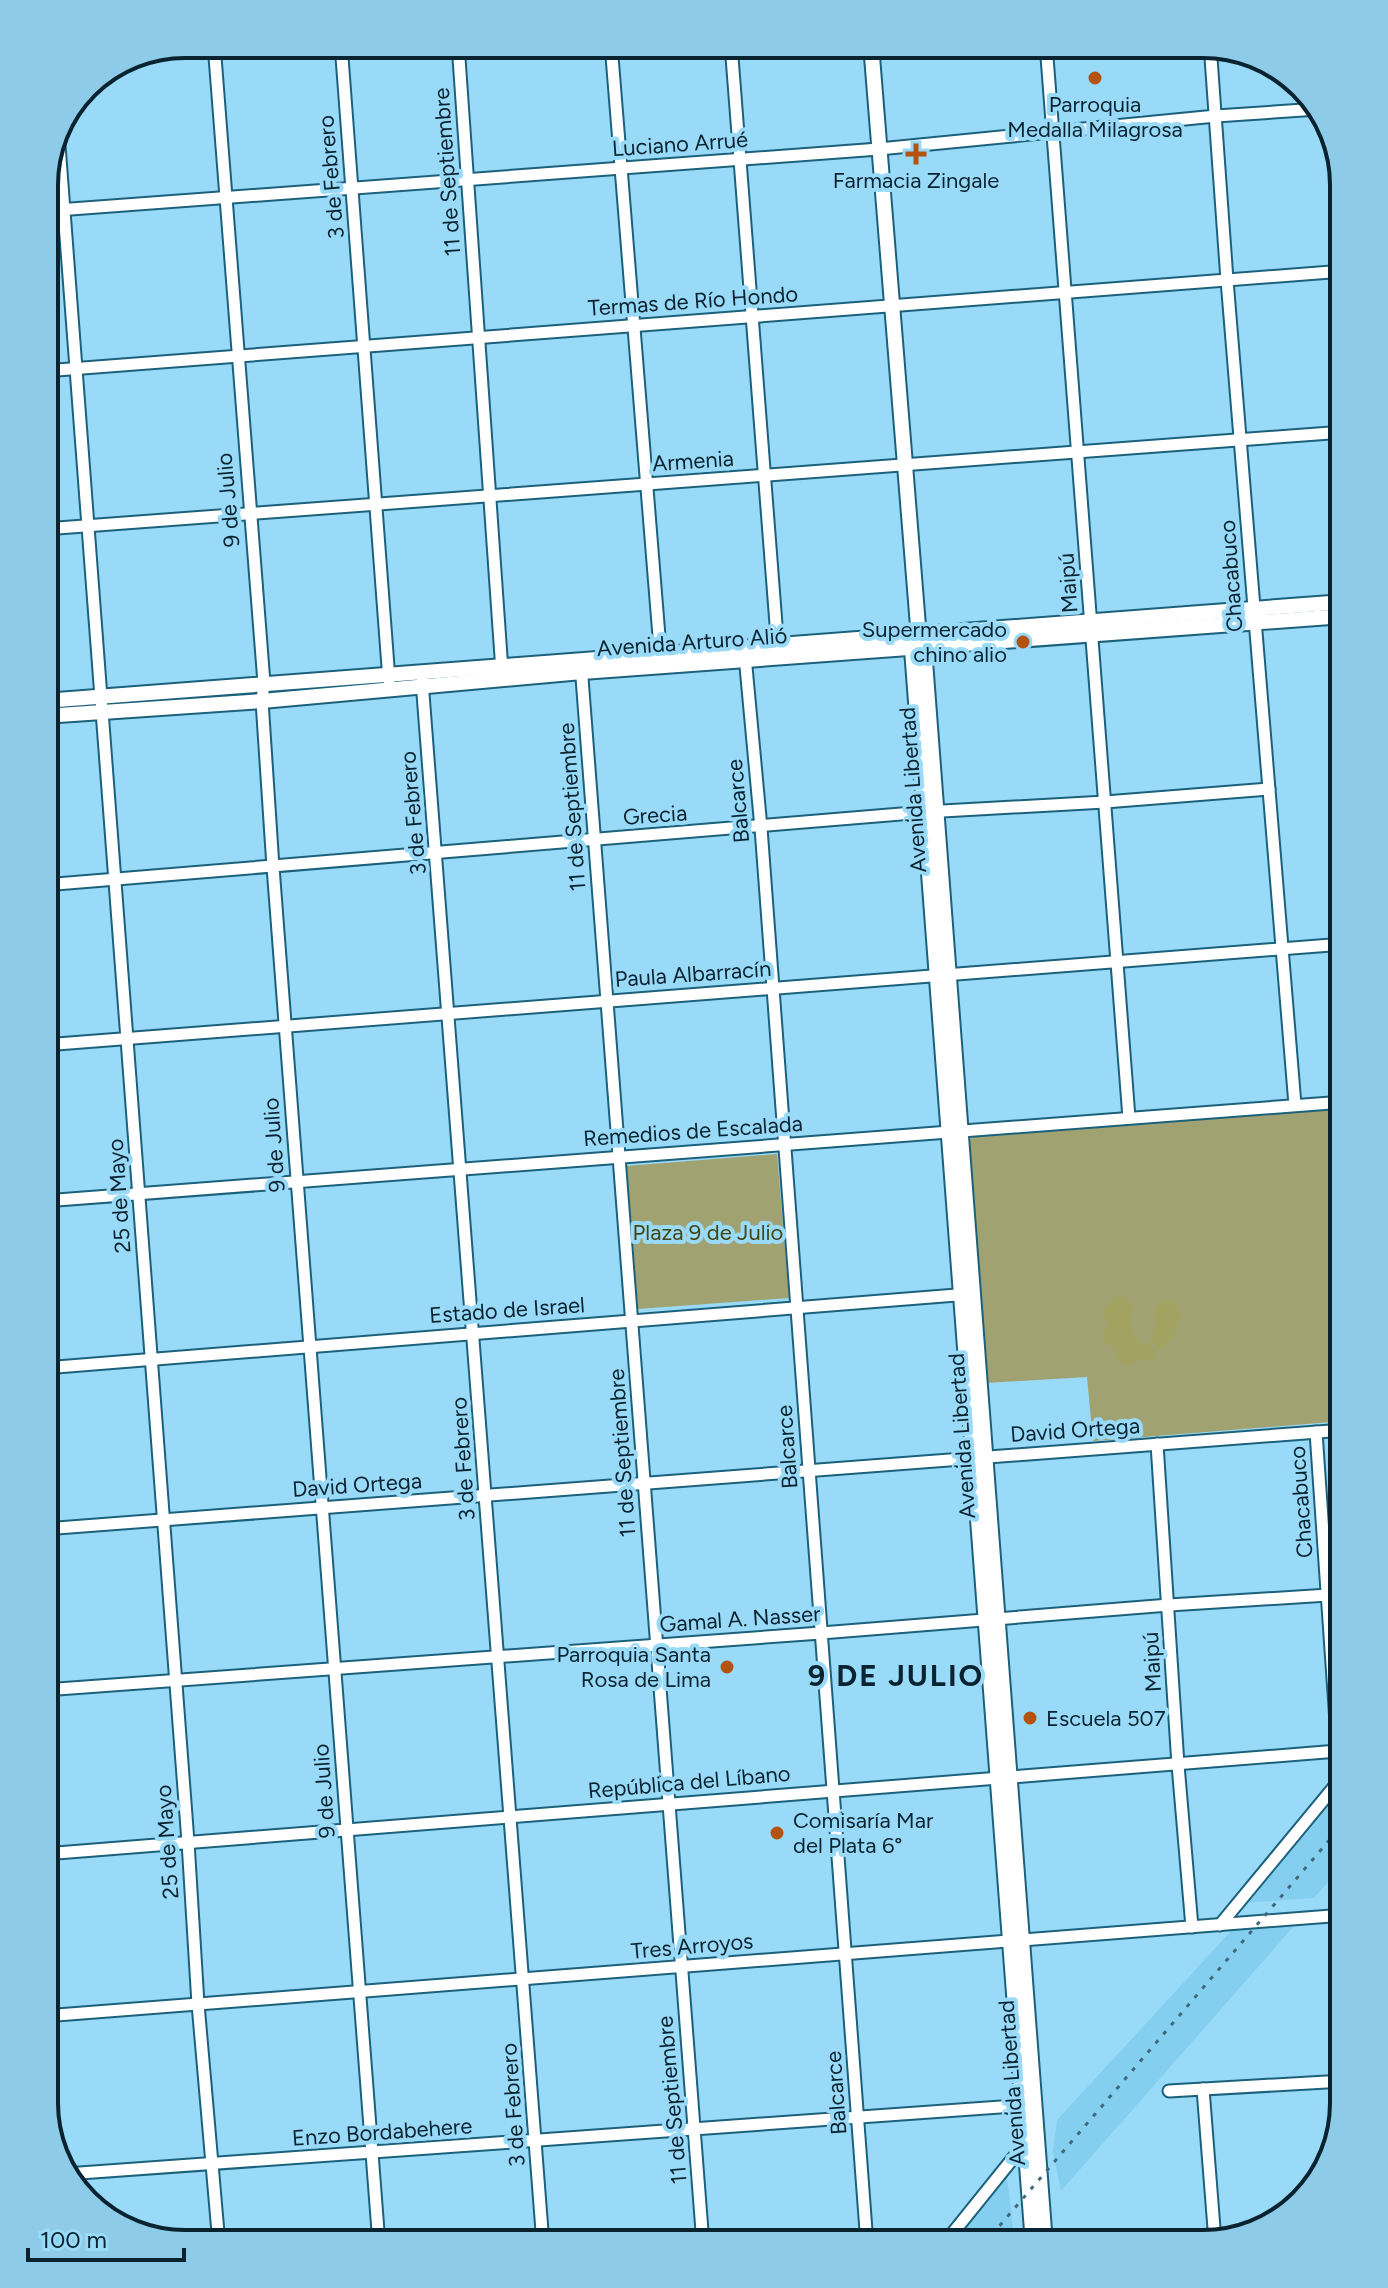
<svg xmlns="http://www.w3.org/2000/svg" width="1388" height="2288" font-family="Figtree,sans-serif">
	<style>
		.built { fill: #84cff0 }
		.green { fill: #a1a271 }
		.forest { fill: #a3a361 }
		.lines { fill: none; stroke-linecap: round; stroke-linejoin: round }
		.minor-casing { stroke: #1c617b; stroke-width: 15 }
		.major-casing { stroke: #1c617b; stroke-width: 18 }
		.highway-casing { stroke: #1c617b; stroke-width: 20 }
		.minor { stroke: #fff; stroke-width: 11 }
		.major { stroke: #fff; stroke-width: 14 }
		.highway { stroke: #fff; stroke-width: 16 }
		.rail { stroke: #40697c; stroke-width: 3; stroke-dasharray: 4 8; stroke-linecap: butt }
		.poi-dot { fill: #b3530f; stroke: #99daf8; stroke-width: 3 }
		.labels { text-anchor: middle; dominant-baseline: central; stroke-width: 8; stroke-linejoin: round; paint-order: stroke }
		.poi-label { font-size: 22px; fill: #092430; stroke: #99daf8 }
		.street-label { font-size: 22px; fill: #092430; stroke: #99daf8 }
		.park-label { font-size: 22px; fill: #454510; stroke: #99daf8 }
		.district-label { font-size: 30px; font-weight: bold; letter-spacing: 2px; fill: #092430; stroke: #99daf8 }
		.rim { fill: none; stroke: #092430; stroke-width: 4 }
	</style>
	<rect width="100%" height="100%" fill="#99daf8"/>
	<!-- built -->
	<g class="built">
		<polygon points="1344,1784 1344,1864 1314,1898 1243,1903"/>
		<polygon points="1295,1925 1061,2191 1053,2151 1057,2120 1231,1931"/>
		<polygon points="1007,2177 1015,2244 954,2244"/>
	</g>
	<!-- green -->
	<g class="green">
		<polygon points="1344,1108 1344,1421 1093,1441 1087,1377 986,1383 968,1141 973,1137"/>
		<polygon points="777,1154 789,1298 638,1309 626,1166"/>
	</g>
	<!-- forest -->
	<g class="forest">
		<path d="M1115,1297H1123L1133,1305C1128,1321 1129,1331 1141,1344L1146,1342L1156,1351L1154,1359L1147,1361L1140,1358L1133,1364L1123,1365L1116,1355V1348L1105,1342L1102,1337L1108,1324L1102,1311Z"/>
		<path d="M1167,1299L1173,1302L1182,1315C1171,1332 1179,1338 1159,1350L1151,1340L1157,1320L1153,1315L1155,1309Z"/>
	</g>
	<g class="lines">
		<defs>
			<g id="minor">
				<polyline points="214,44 264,683 262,701 273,867 379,2244"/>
				<polyline points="341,44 389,680"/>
				<polyline points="458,44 502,671"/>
				<polyline points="611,44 661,661"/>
				<polyline points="731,44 778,650"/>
				<polyline points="1046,44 1129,1118"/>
				<polyline points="1210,44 1227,280 1295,1105"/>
				<polyline points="59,145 188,1842 198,2004 219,2244"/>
				<polyline points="44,211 879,149 1216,116 1318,109"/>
				<polyline points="44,371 1344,271"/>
				<polyline points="44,529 1344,432"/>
				<polyline points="745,656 761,828 867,2244"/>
				<polyline points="581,665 703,2244"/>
				<polyline points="422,681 543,2244"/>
				<polyline points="44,885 925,812 1105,802 1269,789"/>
				<polyline points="44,1045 1344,944"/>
				<polyline points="44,1201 1344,1102"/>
				<polyline points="44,1368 969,1294"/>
				<polyline points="1316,1432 1338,1751 1344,1758"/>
				<polyline points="1157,1444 1178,1765 1192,1927"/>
				<polyline points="44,1529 1344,1430"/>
				<polyline points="44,1690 821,1633 1169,1605 1344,1594"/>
				<polyline points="44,1854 1338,1751"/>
				<polyline points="1220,1925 1344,1775"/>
				<polyline points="44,2016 1344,1915"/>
				<polyline points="1203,2089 1215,2241"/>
				<polyline points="1169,2091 1344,2081"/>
				<polyline points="66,2174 1027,2105"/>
				<polyline points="944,2244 1026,2142"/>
			</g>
			<g id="major">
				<polyline points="871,44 918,626 924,648 1045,2244"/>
				<polyline points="918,627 912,649 1033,2244"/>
				<polyline points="44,701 1344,602"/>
				<polyline points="44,716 262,701 582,672 1344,616"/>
			</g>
			<polyline id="highway" points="44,2041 51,2133"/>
		</defs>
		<!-- minor casing -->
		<use href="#minor" class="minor-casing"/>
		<!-- major casing -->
		<use href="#major" class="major-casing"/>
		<!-- highway casing -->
		<use href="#highway" class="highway-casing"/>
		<!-- minor -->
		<use href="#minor" class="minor"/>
		<!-- major -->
		<use href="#major" class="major"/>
		<!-- highway -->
		<use href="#highway" class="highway"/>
		<!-- rail -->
		<polyline class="rail" points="984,2244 1344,1823"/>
	</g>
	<!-- markers -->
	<g class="poi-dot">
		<circle cx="1095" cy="78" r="8"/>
		<path d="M912 142h8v8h8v8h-8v8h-8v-8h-8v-8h8z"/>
		<circle cx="1023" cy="642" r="8"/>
		<circle cx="727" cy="1667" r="8"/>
		<circle cx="1030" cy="1718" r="8"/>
		<circle cx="777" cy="1833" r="8"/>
	</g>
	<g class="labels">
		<!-- poi labels -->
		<g class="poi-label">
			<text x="1095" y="104">Parroquia<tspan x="1095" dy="25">Medalla Milagrosa</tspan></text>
			<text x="916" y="180">Farmacia Zingale</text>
			<text x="1007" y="629" text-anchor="end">Supermercado<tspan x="1007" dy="25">chino alio</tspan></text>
			<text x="711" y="1654" text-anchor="end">Parroquia Santa<tspan x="711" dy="25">Rosa de Lima</tspan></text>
			<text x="1046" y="1718" text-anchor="start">Escuela 507</text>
			<text x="793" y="1820" text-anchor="start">Comisaría Mar<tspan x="793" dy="25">del Plata 6°</tspan></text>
		</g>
		<!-- street labels -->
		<g class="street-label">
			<text transform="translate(680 144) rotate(-4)">Luciano Arrué</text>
			<text transform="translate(447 172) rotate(-94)">11 de Septiembre</text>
			<text transform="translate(331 177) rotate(-95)">3 de Febrero</text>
			<text transform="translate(693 301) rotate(-4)">Termas de Río Hondo</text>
			<text transform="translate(693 461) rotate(-4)">Armenia</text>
			<text transform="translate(228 500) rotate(-95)">9 de Julio</text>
			<text transform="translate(1231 576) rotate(-94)">Chacabuco</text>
			<text transform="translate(1068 583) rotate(-94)">Maipú</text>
			<text transform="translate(692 642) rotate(-4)">Avenida Arturo Alió</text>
			<text transform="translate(913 790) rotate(-94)">Avenida Libertad</text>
			<text transform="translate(738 801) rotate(-95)">Balcarce</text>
			<text transform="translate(572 807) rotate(-94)">11 de Septiembre</text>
			<text transform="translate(413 813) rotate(-95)">3 de Febrero</text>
			<text transform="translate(655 815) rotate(-4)">Grecia</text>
			<text transform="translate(693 974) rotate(-4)">Paula Albarracín</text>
			<text transform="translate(693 1131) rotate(-4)">Remedios de Escalada</text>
			<text transform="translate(274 1145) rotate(-94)">9 de Julio</text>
			<text transform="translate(119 1196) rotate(-94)">25 de Mayo</text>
			<text transform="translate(507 1310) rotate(-4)">Estado de Israel</text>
			<text transform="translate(1075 1430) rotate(-4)">David Ortega</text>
			<text transform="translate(962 1436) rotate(-94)">Avenida Libertad</text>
			<text transform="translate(787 1447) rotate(-94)">Balcarce</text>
			<text transform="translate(622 1453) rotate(-94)">11 de Septiembre</text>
			<text transform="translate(463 1459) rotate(-94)">3 de Febrero</text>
			<text transform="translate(357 1485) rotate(-4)">David Ortega</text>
			<text transform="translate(1301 1502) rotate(-94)">Chacabuco</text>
			<text transform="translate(740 1619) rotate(-4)">Gamal A. Nasser</text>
			<text transform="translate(1152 1662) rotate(-93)">Maipú</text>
			<text transform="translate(689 1782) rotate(-5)">República del Líbano</text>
			<text transform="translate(324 1791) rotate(-94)">9 de Julio</text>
			<text transform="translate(167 1842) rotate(-94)">25 de Mayo</text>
			<text transform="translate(692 1946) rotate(-5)">Tres Arroyos</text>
			<text transform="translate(1012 2083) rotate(-94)">Avenida Libertad</text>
			<text transform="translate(836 2093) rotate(-94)">Balcarce</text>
			<text transform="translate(672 2100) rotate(-95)">11 de Septiembre</text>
			<text transform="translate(513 2105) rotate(-94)">3 de Febrero</text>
			<text transform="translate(382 2132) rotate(-4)">Enzo Bordabehere</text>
		</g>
		<!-- park labels -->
		<g class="park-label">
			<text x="708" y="1232">Plaza 9 de Julio</text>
		</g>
		<!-- district labels -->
		<g class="district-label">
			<text x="896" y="1675">9 DE JULIO</text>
		</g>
	</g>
	<!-- crop -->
	<path d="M0 0H1388V2288H0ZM185 58H1203A127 127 0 0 1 1330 185V2103A127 127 0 0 1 1203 2230H185A127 127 0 0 1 58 2103V185A127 127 0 0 1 185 58Z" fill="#8dcbe8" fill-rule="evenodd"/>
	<path class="rim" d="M185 58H1203A127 127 0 0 1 1330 185V2103A127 127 0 0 1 1203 2230H185A127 127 0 0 1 58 2103V185A127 127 0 0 1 185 58Z"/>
	<!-- scale -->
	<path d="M28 2248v12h156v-12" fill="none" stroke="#092430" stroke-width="4"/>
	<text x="40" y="2248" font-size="24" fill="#092430" stroke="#99daf8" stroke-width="6" paint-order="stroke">100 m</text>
</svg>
